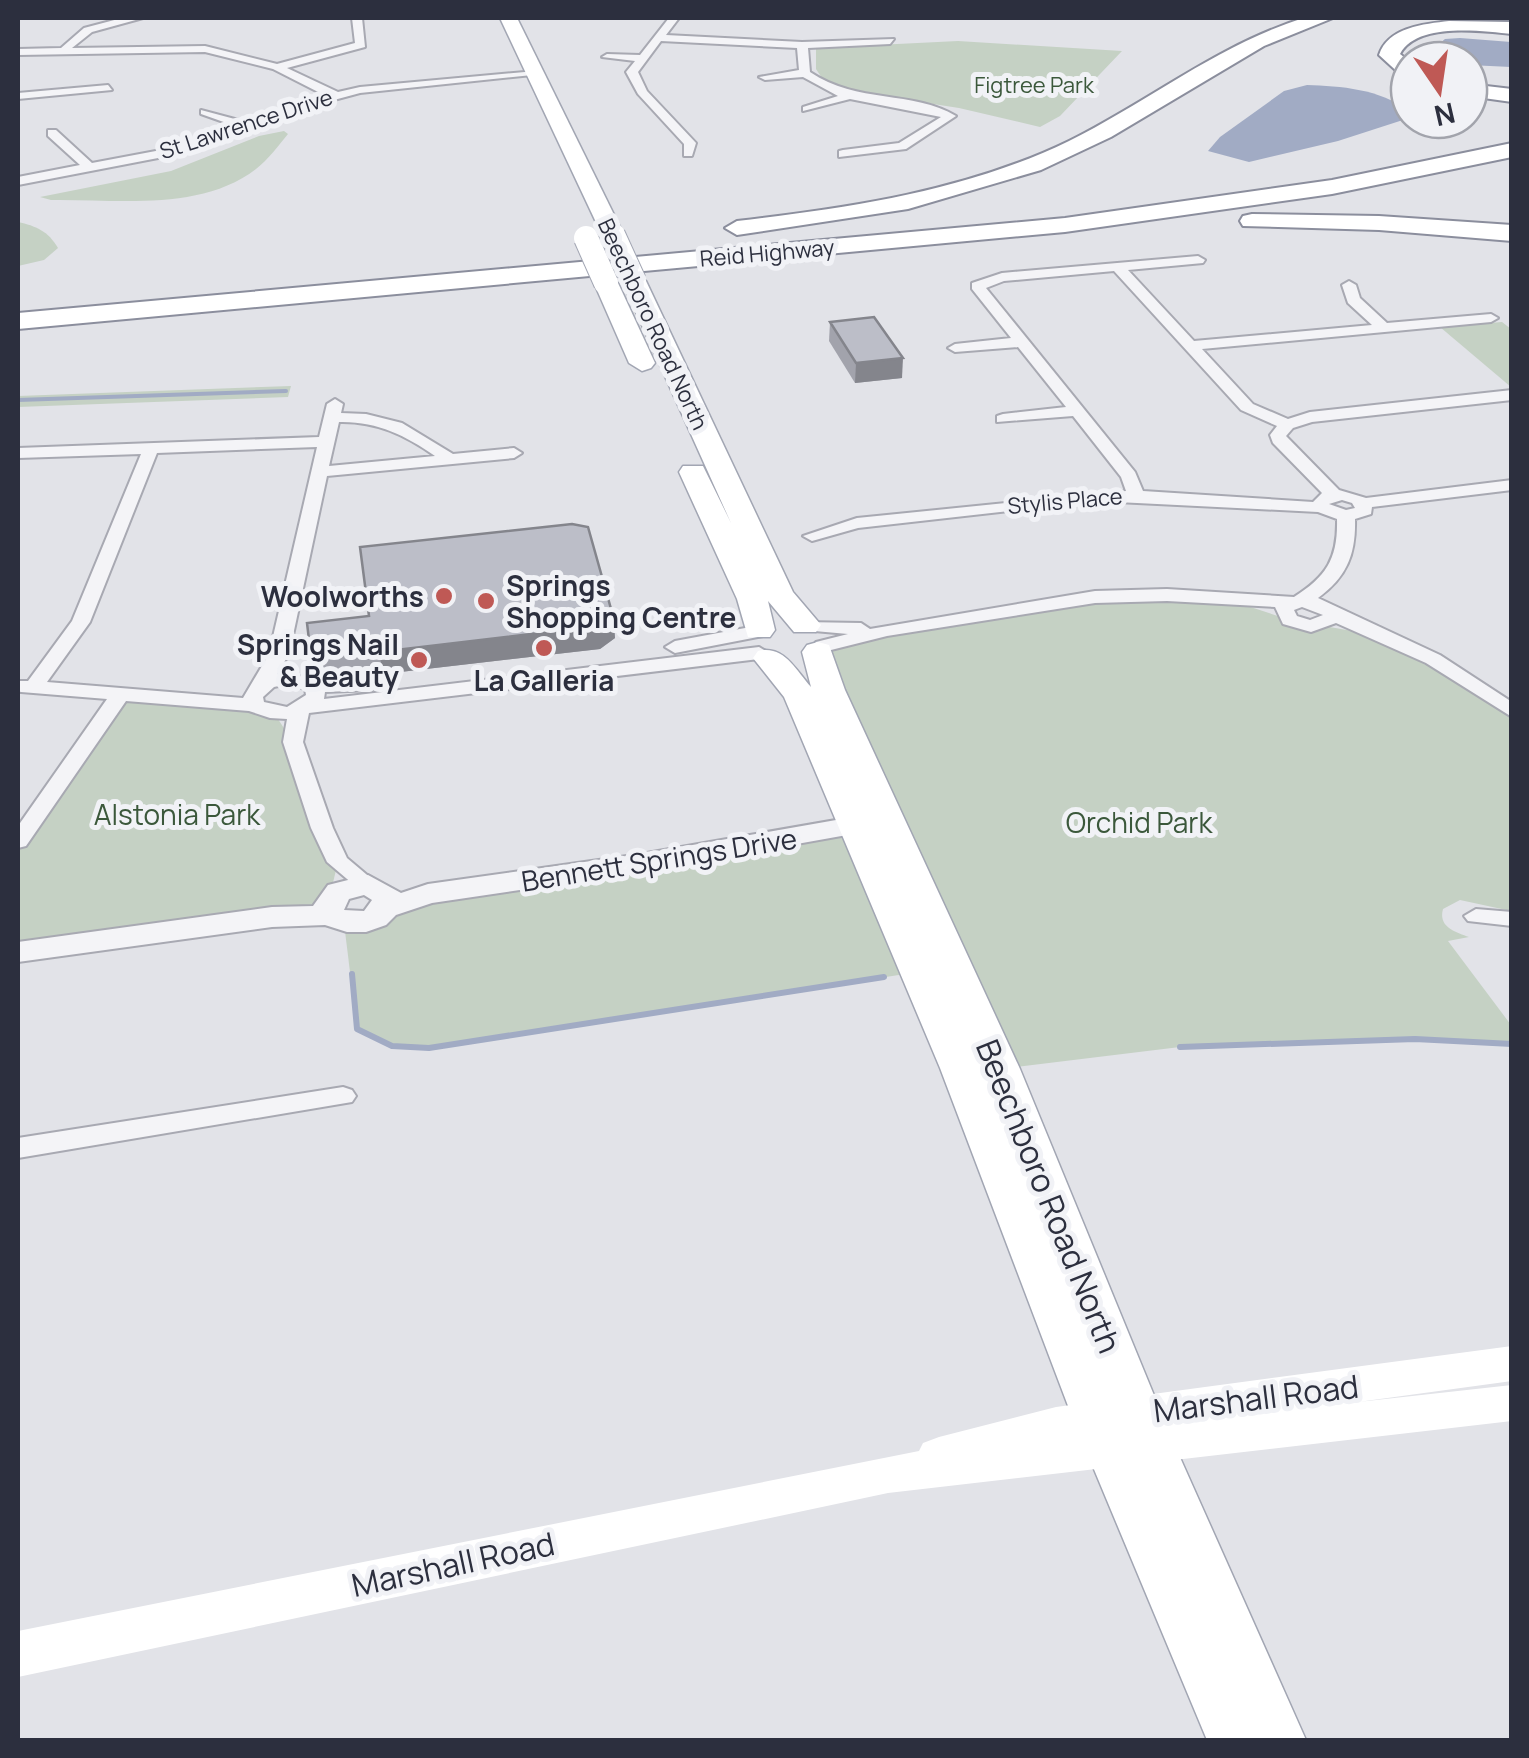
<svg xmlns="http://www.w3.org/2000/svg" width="1529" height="1758" font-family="Manrope,sans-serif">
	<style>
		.green { fill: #c5d1c4 }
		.water { fill: #a1abc4 }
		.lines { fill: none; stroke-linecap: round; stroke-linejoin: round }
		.stream-far1 { stroke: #a1abc4; stroke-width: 4 }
		.stream { stroke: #a1abc4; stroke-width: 6 }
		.minor-casing { stroke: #a8a9b2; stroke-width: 4 }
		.tertiary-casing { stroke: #a8a9b2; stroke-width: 4 }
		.primary-casing { stroke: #a2a6b3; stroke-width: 3 }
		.motorway-casing { stroke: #8b8e9d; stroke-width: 4 }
		.minor { fill: #f4f4f7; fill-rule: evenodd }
		.tertiary { fill: #f4f4f7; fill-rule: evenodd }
		.secondary { fill: #fff; fill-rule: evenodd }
		.primary { fill: #fff; fill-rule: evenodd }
		.motorway { fill: #fff; fill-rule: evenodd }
		.primary-bridge-casing { stroke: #a2a6b3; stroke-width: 26; stroke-linecap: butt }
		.primary-bridge { stroke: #fff; stroke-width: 24 }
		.wall { fill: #a2a3ac }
		.shaded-wall { fill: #84858c }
		.building { fill: #bcbec8; stroke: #84858c; stroke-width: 2.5 }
		.poi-dot { fill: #bf5955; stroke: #f1f2f6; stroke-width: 4 }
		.labels { text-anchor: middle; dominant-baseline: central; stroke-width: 10; stroke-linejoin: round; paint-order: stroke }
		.far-park-label { font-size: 22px; fill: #3b583b; stroke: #f1f2f6 }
		.far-street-label { font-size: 22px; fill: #2c2f3e; stroke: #f1f2f6 }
		.poi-label { font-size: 28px; font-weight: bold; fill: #2c2f3e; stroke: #f1f2f6; text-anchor: end }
		.park-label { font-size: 28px; fill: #3b583b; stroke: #f1f2f6 }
		.street-label { font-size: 28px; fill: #2c2f3e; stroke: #f1f2f6 }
		.near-street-label { font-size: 32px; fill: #2c2f3e; stroke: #f1f2f6 }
	</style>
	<rect width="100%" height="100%" fill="#e2e3e8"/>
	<!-- green -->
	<g class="green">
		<polygon points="958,41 1122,51 1060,116 1040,127 959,108 849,91 822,78 816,69 816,48"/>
		<path d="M284,131L288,134C279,145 268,160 256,169C200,212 117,199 51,200L40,197L171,171L259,136Z"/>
		<path d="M18,222C36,226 48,231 58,248L44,260L18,266Z"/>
		<polygon points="1502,322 1511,329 1511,387 1440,327"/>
		<polygon points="291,386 288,397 18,407 18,396"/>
		<path d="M1095,597L1229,600L1290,620L1375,635L1417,651L1511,711V911L1460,900L1443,909C1438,927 1455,932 1469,937L1448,941L1511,1025V1044L1415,1039L1180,1047L999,1069L823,646Z"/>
		<polygon points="121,694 274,713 293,742 338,862 328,903 272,917 18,952 18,842"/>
		<polygon points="855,827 918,972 429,1048 392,1046 357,1029 344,923 387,908"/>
	</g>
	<!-- water -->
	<g class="water">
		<polygon points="1460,38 1511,42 1511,67 1469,65 1469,60 1449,60 1433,49 1445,39"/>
		<path d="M1307,85C1340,86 1381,89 1408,111L1406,119L1338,141L1249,162L1208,151L1220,137L1284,91Z"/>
	</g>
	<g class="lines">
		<!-- stream-far1 -->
		<polyline class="stream-far1" points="18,400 286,391"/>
		<!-- stream -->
		<g class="stream">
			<polyline points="352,974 357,1029 392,1046 429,1048 884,977"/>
			<polyline points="1180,1047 1415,1039 1512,1044"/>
		</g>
		<defs>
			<g id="minor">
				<polygon points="122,18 143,18 92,32 72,48 205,46 277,64 355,43 352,18 362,18 365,47 287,68 338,92 360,87 536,71 542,74 360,93 308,107 184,153 18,185 18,177 80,165 48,136 48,130 56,130 92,163 177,147 235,126 201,114 201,110 246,122 326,96 273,69 205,52 18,55 18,49 61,48 84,28"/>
				<path d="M669,18H679L666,35L802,42L894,39L890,44L808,48L810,72C857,104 913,90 956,116L906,149L839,157V151L843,150L899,143L941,117L850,99L803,111V107L838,96L803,77L765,80L759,77L799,70L797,48L661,41L638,72L647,91L696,143L692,156H684V144L638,94L626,72L635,61L602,57L607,54L640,55Z"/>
				<polygon points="108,85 112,90 18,99 18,93"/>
				<path d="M1198,256L1205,260L1203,263L1128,270L1194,341L1372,325L1348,303L1342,285L1349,281L1356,285L1360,298L1387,323L1491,314L1498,318L1491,322L1202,349L1253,404L1288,419L1310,412L1512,390V400L1312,422L1293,428L1286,436L1339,490L1366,498L1512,480V490L1372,507L1371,514L1355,519C1356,554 1347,577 1318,598L1440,655L1512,702V717L1426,663L1336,623L1311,632L1283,624L1275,607L1167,601L1095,603L887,636L823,652L813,646L816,642L848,634L803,630V622L861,623L870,629L1095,591L1167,589L1294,597C1327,576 1338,558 1337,519L1318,512L1097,501L858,528L812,541L803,536L857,518L1126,491L1121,477L1073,416L997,422V416L1003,414L1066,407L1018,347L955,352L948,348L955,344L1011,338L972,289V283L1002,273ZM1114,271L1241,410L1277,426L1270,435L1273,443L1322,493L1313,502L1143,491L1135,472L986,288L1004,281ZM1342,500L1352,503L1355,508L1346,510L1329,504ZM1302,607L1323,615L1310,620L1297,616L1294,610Z"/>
				<path d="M335,399L343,404L341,413L366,414L402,423L453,454L514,448L522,453L514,458L327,476L289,654L277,674C293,671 302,679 317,680C337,682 365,671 381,684L371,690L325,692L324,699L759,647L769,653L759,659L309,713L303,742L333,828L347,858L379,885L368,892L360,890L327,862L311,828L283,742L287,719L270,718L249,711L126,701L26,846L18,848V826L107,699L21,692L18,691V681H28L72,621L141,454L18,458V448L319,437L327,404ZM339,422C376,421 405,435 435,456L329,466ZM317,447L269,654L243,698L47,682L90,622L157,453ZM288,684L305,689L306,695L287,707L264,702L263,697L274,687Z"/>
				<polygon points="756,626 765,632 763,636 675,653 665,647 675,641"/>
				<polygon points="1476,909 1512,912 1512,926 1468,921 1464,916"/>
				<polygon points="343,1087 352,1090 356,1096 352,1102 18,1158 18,1138"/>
			</g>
			<path id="tertiary" d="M876,813L886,816L890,822L886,828L641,872L432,903L396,915L386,925L366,932H347L325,925L272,927L18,962V942L272,907L313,906L328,885L368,875L401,893L428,884L641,854ZM364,895L372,900L364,911L344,910L349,899Z"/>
			<g id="primary">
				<polygon points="500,18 517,18 624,235 621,240 613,242 602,235"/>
				<polygon points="634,274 646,281 793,592 821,625 816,632 794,632 768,601 775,630 770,637 748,637 737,599 679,472 683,466 703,466 731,523 622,281"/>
				<polygon points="606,276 618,283 655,363 651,368 642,371 629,363 594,283"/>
				<path d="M818,642L829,645L845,690L1020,1069L1174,1444L1306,1740H1207L1073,1419L940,1068L784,697L753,658L758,651C784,645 795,669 811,687L802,652L807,645Z"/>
			</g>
			<g id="motorway">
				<path d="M1304,18H1333L1264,46L1111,137L1041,170L908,209L737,235L725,228L737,221C849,208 966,191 1069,141C1148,102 1219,44 1304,18Z"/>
				<path d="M1449,21L1512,22V34C1481,31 1417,22 1400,54L1409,61V78L1402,76L1379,55C1388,27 1424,24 1449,21Z"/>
				<polygon points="1469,84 1512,89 1512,102 1469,96"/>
				<polygon points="1512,143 1512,157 1332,194 1065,232 18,329 18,313 1065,218 1332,180"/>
				<polygon points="1252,214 1379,216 1512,225 1512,241 1379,230 1243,226 1240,221 1243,216"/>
			</g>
		</defs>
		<!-- minor casing -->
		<use href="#minor" class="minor-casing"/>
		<!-- tertiary casing -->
		<use href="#tertiary" class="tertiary-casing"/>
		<!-- primary casing -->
		<use href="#primary" class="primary-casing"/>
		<!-- motorway casing -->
		<use href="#motorway" class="motorway-casing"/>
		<!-- minor -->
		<use href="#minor" class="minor"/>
		<!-- tertiary -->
		<use href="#tertiary" class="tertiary"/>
		<!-- secondary -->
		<polygon class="secondary" points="1512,1346 1512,1381 1358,1402 1512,1385 1512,1421 888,1493 18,1677 18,1631 919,1451 923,1443 939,1437 1056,1407"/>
		<!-- primary -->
		<use href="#primary" class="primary"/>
		<!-- motorway -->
		<use href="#motorway" class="motorway"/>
		<defs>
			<g id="primary-bridge">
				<polyline points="613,235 634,281"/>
				<polyline points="586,238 606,283"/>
			</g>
		</defs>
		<!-- primary-bridge casing -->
		<use href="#primary-bridge" class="primary-bridge-casing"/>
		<!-- primary-bridge -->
		<use href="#primary-bridge" class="primary-bridge"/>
	</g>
	<!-- wall -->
	<g class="wall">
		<polygon points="830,322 902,378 855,383 829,341"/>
		<polygon points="369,616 613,616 615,638 600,649 383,674 322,672 312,663 309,640"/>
	</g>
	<!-- shaded-wall -->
	<g class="shaded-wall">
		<polygon points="903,358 902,378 855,383 856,363"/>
		<polygon points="613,616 615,638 600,649 383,674 379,652"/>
	</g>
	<!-- building -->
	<g class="building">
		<polygon points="874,317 903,358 856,363 830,322"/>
		<polygon points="572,524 588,527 613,616 598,626 379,652 318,649 309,640 307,623 369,616 360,547"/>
	</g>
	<!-- markers -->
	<g class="poi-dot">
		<circle cx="444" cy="596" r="10"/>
		<circle cx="486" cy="601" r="10"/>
		<circle cx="544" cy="648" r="10"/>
		<circle cx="419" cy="660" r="10"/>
	</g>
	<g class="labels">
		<!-- far-park labels -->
		<g class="far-park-label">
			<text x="1034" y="85">Figtree Park</text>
		</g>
		<!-- far-street labels -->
		<g class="far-street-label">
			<text transform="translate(246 124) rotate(-18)">St Lawrence Drive</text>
			<text transform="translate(767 253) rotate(-5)">Reid Highway</text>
			<text transform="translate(653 324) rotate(65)">Beechboro Road North</text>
			<text transform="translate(1065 501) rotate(-5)">Stylis Place</text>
		</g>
		<!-- poi labels -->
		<g class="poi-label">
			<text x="506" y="585" text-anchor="start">Springs<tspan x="506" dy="32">Shopping Centre</tspan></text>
			<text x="424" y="596">Woolworths</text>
			<text x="399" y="644">Springs Nail<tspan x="399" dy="32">&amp; Beauty</tspan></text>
			<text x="544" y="680" text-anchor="middle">La Galleria</text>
		</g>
		<!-- park labels -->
		<g class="park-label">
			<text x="177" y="814">Alstonia Park</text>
			<text x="1139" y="822">Orchid Park</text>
		</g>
		<!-- street labels -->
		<g class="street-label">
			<text transform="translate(659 859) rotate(-9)">Bennett Springs Drive</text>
		</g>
		<!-- near-street labels -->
		<g class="near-street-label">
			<text transform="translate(1049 1196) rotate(68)">Beechboro Road North</text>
			<text transform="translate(1256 1398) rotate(-7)">Marshall Road</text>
			<text transform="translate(453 1564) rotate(-12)">Marshall Road</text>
		</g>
	</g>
	<!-- border -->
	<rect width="1529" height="1758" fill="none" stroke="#2c2f3e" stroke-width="40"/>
	<!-- north arrow -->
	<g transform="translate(1439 90) rotate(167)"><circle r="48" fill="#f1f2f6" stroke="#a2a4ac" stroke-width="2.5"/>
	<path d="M0-8L18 38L0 25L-18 38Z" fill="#bf5955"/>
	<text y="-15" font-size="28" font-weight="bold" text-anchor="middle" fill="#2c2f3e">N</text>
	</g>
</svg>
